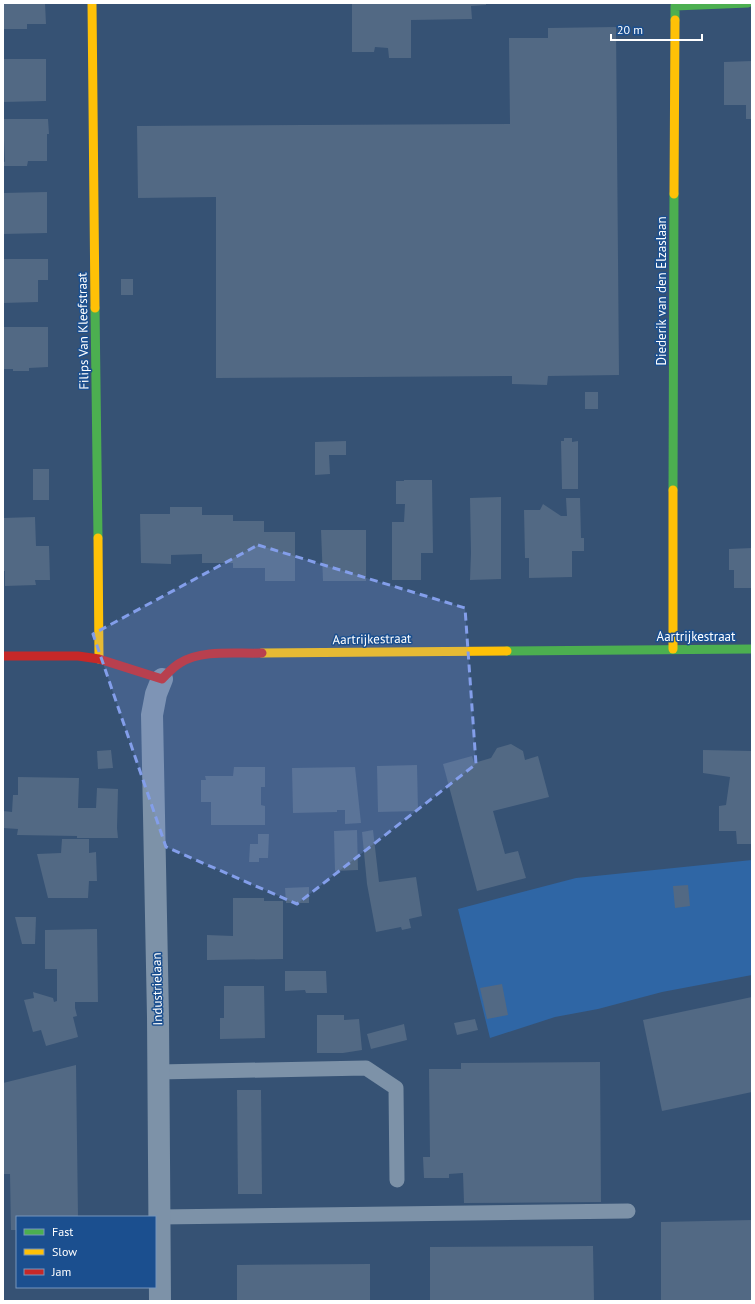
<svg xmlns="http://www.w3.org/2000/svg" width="755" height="1304" font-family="'PT Sans',sans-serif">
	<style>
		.green { fill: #2f66a5 }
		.building { fill: #526984 }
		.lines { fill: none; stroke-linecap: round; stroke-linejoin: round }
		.lane { stroke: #7d92a8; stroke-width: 15 }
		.street { stroke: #7d92a8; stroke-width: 22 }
		.fast { stroke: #4caf50; stroke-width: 9 }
		.slow { stroke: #ffc107; stroke-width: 9 }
		.jam { stroke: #c62828; stroke-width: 9 }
		.marked { fill: #839eea; fill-opacity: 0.2; stroke: #839eea; stroke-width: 3; stroke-dasharray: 8 5; stroke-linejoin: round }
		.labels { text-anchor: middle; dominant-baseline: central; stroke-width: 3; stroke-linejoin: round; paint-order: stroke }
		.street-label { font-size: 13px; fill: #fff; stroke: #1b4f8f }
	</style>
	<rect width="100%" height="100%" fill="#365274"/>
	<!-- green -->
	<polygon class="green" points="752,860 752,975 662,992 598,1009 555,1017 490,1038 458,909 576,878"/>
	<!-- building -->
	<g class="building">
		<polygon points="3,3 45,3 46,24 27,24 27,29 3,29"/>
		<polygon points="352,3 486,3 486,5 471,6 472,19 411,20 411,58 389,58 388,48 375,47 374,52 352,52"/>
		<polygon points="616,27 619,375 548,376 547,385 512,384 512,376 216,378 216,197 138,198 137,126 510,124 509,38 548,38 548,28"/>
		<polygon points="3,59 46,59 46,101 3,102"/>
		<polygon points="752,61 752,119 746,119 746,105 724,105 724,62"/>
		<polygon points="3,119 48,119 49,134 47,134 47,161 28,161 27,166 3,166 3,161 5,162"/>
		<polygon points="47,192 47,233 3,234 3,193"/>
		<polygon points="3,259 48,259 48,280 38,280 38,302 3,303"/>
		<rect x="121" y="279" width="12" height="16"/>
		<polygon points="3,327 48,327 48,367 29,368 29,371 13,371 13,369 3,369"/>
		<rect x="585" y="392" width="13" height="17"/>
		<polygon points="564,438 572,438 572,442 578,441 578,489 562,489 561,441 564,441"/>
		<polygon points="346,441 346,455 329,455 330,474 315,475 315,442"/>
		<rect x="33" y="469" width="16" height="31"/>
		<polygon points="404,480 432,480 433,553 421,553 421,580 392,580 392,522 404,522 405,504 396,504 396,481 404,481"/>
		<polygon points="501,497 501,579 470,580 471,553 470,498"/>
		<polygon points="566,498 580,498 581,538 584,538 584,551 572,551 572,577 529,578 529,558 525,558 524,510 540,510 543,504 561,516 567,516"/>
		<polygon points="170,507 202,507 202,515 233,515 233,521 264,521 264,532 295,532 295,581 265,581 265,568 233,568 233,563 202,563 202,554 171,555 171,564 141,563 140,514 170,514"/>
		<polygon points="35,517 36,546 49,546 50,580 35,580 36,585 5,586 5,571 3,571 3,518"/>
		<polygon points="321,530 366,530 366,581 323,581"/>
		<polygon points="752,548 752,588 734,588 734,570 729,570 729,549"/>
		<polygon points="511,744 523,751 525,760 538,756 549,797 493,811 505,854 518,851 526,878 477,891 443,764 472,756 474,763 491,758 497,748"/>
		<polygon points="111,750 113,768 98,769 97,751"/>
		<polygon points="703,750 752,751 752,844 737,844 736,831 719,831 719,806 726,805 730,777 703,773"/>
		<polygon points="417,765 418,811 378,812 377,766"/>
		<polygon points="234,767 265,767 265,787 261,787 261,805 265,806 265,825 211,825 211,802 201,802 201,780 206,780 205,776 233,776"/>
		<polygon points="355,767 361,823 345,824 345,810 337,810 337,812 293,813 292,768"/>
		<polygon points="18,777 79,778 78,808 96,808 97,788 118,789 117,828 118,838 77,838 77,836 17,835 18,829 3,828 3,811 12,812 13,795 18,795"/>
		<polygon points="357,830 358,870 335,871 334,831"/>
		<polygon points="373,830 379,882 416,877 422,916 409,919 411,928 402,930 401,927 376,932 367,884 362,832"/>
		<polygon points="258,834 269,834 268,858 259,858 259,862 249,862 250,844 258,844"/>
		<polygon points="62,839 89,839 89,853 96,852 97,881 89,881 88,898 48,898 37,854 61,853"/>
		<polygon points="688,885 690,906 675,908 673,886"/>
		<polygon points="309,887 309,903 286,903 285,888"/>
		<polygon points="233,898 264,898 264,901 283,901 283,959 207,960 207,935 233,936"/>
		<polygon points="15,917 36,917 35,944 22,944"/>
		<polygon points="97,929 98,1002 75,1002 75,1008 77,1016 73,1017 78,1037 46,1046 41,1030 33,1032 24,1000 34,998 33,992 53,998 54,1002 57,1001 57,969 45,969 45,930"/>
		<polygon points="285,971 326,971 327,993 306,993 305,990 285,991"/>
		<polygon points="502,984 508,1015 487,1019 480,988"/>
		<polygon points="224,986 264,986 265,1038 220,1039 220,1018 224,1018"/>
		<polygon points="752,997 752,1092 662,1111 643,1020"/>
		<polygon points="317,1015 344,1015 344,1020 359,1019 362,1050 343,1053 317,1053"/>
		<polygon points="475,1019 478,1030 457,1035 454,1023"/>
		<polygon points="404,1024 407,1040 371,1049 367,1034"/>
		<polygon points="600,1062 601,1202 464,1203 463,1173 449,1174 449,1178 424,1178 423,1157 430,1157 429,1069 461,1069 461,1063"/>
		<polygon points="76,1065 78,1217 17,1217 17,1230 11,1230 10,1174 3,1174 3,1083"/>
		<polygon points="237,1090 261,1090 262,1194 238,1194"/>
		<polygon points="752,1220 752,1301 661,1301 661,1222"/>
		<polygon points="593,1246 594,1301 430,1301 430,1247"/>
		<polygon points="370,1264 370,1301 237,1301 237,1265"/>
	</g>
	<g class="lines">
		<!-- lane -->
		<g class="lane">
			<polyline points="158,1072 366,1068 396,1088 397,1180"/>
			<polyline points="159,1217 628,1211"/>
		</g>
		<!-- street -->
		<polyline class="street" points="160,1301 158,1017 152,715 156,694 162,679"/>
		<!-- fast -->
		<g class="fast">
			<polyline points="675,20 675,6 748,3"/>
			<polyline points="95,308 98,538"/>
			<polyline points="673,490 674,194"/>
			<polyline points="507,651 752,649"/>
		</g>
		<!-- slow -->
		<g class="slow">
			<polyline points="92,3 95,308"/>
			<polyline points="674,194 675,20"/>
			<polyline points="98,538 99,659"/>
			<polyline points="673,649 673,490"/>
			<polyline points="262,653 507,651"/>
		</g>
		<!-- jam -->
		<path class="jam" d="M3,656H78L99,659L162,679C168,673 173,667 180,663C202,649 237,654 262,653"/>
	</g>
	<!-- marked area -->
	<path class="marked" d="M258,545L465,608L476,764L297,904L166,847L93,634Z"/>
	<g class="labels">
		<!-- street labels -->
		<g class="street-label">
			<text transform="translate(661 291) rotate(-90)">Diederik van den Elzaslaan</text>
			<text transform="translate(83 331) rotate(-91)">Filips Van Kleefstraat</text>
			<text x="696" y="636">Aartrijkestraat</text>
			<text transform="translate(372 639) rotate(-1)">Aartrijkestraat</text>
			<text transform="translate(157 989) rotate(-91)">Industrielaan</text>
		</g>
	</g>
	<!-- border -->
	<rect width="755" height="1304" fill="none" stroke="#ffffff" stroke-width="8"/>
	<!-- legend -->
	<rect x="16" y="1216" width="140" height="72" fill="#1b4f8f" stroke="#7695bc"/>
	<rect x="24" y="1229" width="20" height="6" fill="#4caf50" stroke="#7695bc"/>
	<text x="52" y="1236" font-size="12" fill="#ffffff">Fast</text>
	<rect x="24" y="1249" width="20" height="6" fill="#ffc107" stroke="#7695bc"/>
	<text x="52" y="1256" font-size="12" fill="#ffffff">Slow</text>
	<rect x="24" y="1269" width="20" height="6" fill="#c62828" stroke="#7695bc"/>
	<text x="52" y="1276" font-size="12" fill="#ffffff">Jam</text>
	<!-- scale -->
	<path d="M611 34v6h91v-6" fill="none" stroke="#ffffff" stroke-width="2"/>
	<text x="617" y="34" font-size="12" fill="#ffffff" stroke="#1b4f8f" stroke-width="3" paint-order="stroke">20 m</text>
</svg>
